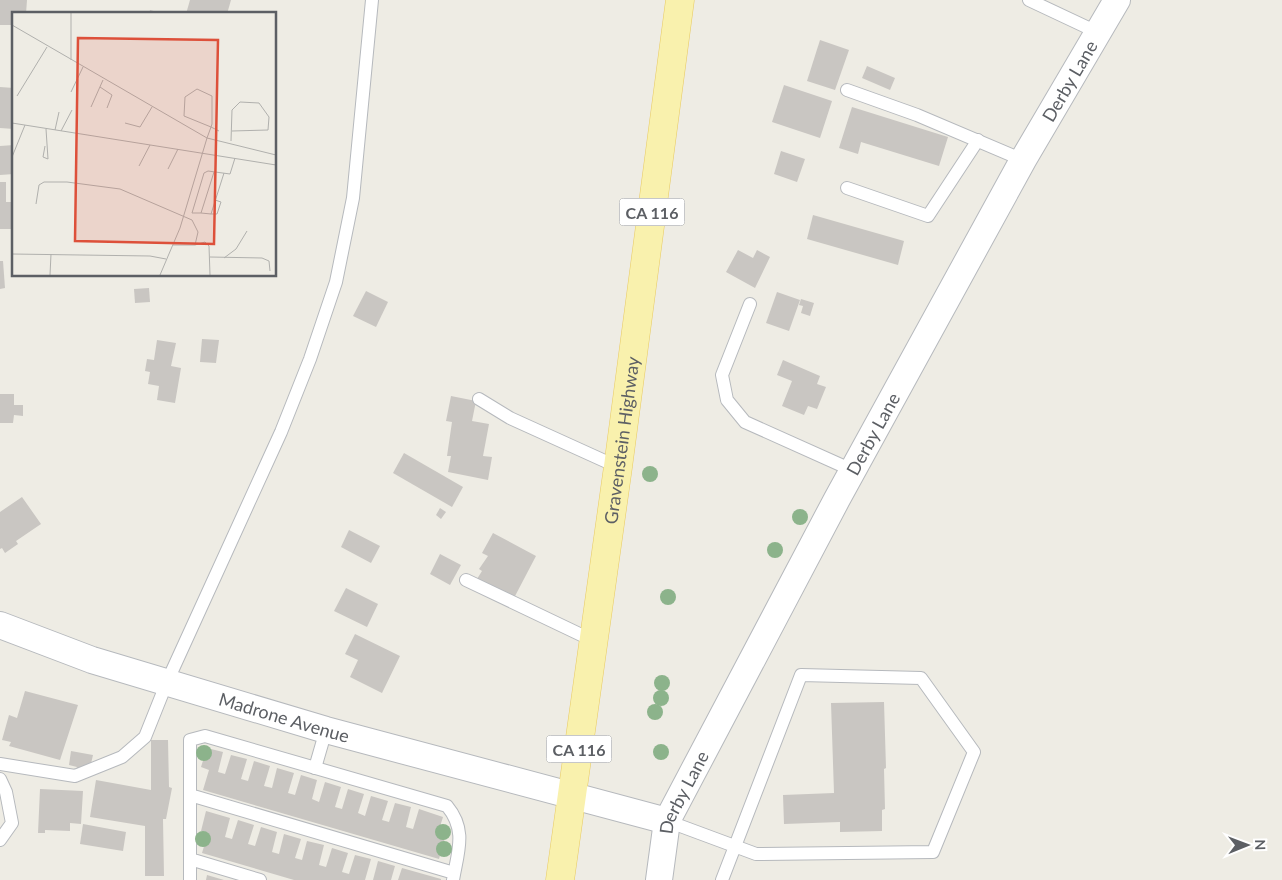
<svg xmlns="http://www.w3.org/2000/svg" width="1282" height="880" font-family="Lato,sans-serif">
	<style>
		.building { fill: #c9c6c2 }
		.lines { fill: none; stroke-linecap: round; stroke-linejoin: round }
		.lane-casing { stroke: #b6b9bd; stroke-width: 14 }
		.street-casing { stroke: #b6b9bd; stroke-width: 28 }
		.primary-casing { stroke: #e8ca63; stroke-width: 29 }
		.lane { stroke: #fff; stroke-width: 12 }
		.street { stroke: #fff; stroke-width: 26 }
		.primary { stroke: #f9f1ad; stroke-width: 28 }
		.tree { fill: #8cb38b }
		.labels { text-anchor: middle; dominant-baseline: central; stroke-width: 4; stroke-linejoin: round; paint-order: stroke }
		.shield { fill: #fff; stroke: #8d8f92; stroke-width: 1 }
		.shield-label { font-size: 16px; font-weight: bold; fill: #5c5f64 }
		.street-label { font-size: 18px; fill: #5c5f64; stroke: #fff }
		.inset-road { fill: none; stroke: #b0b0ad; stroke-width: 1 }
		.view { fill: #dd503a; fill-opacity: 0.15; stroke: #dd503a; stroke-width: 2.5 }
		.inset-edge { fill: none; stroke: #5c5f64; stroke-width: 2.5 }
	</style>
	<rect width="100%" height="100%" fill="#eeece4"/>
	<!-- building -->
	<g class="building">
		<polygon points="0,0 27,0 26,14 14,14 14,25 0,25"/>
		<polygon points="190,0 231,0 227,14 186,14"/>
		<polygon points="150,10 161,13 161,14 149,14"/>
		<polygon points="820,40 849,50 835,90 807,81"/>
		<polygon points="867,66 895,78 890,90 862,78"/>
		<polygon points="784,85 832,101 820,138 772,122"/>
		<polygon points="0,87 14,88 14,129 0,128"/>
		<polygon points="852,107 948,137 939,166 861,142 858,154 839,148"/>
		<polygon points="14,145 14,174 0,175 0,146"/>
		<polygon points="781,151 805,159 797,182 774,174"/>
		<polygon points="0,182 6,182 6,202 14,202 14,229 0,229"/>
		<polygon points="813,215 904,241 898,265 807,239"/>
		<polygon points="738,250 753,258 757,250 770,257 755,288 726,272"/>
		<polygon points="0,261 3,261 5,288 0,289"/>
		<polygon points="149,288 150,302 135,303 134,289"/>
		<polygon points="366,291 388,302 376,327 353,316"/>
		<polygon points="777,292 800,300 789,331 766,323"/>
		<polygon points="801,299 814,303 810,316 801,313 803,306 799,305"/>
		<polygon points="202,339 219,340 216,363 200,362"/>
		<polygon points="157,340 176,343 171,366 181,368 175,403 157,400 159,386 148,384 150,372 145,371 147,359 154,360"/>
		<polygon points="783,360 820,376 817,384 826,387 817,409 808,406 804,415 782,406 792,381 777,375"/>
		<polygon points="0,394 14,394 14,405 23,405 23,416 14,415 13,423 0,423"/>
		<polygon points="451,396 476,401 472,421 489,424 483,456 492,457 488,480 448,472 451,456 447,456 452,422 446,421"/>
		<polygon points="404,453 463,487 452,507 393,473"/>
		<polygon points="22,497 41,524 16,541 18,544 5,553 2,548 0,549 0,512"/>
		<polygon points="440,508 446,512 441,519 436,515"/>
		<polygon points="349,530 380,546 371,563 341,547"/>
		<polygon points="493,533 536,556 514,598 477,579 482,571 479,569 488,556 482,553"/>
		<polygon points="440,554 461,565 450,585 430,574"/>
		<polygon points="346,588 378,604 367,627 334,611"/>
		<polygon points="355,634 400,656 382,693 350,677 358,660 345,654"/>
		<polygon points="25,691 78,705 60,760 9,746 11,742 2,740 9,715 17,718"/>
		<polygon points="884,702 886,768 884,769 885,809 882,810 882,831 840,832 840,822 784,824 783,795 834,793 831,703"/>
		<polygon points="151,740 168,740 169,787 172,788 166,819 163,819 164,876 145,876 145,826 90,817 96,780 151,790"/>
		<polygon points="207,748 223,752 218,772 225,774 231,755 247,759 241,779 248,781 254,761 270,766 264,786 272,788 277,768 294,773 288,793 295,795 301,775 317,780 312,799 319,802 325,782 341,787 335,807 342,809 348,789 364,794 358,813 365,816 371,796 388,801 382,820 389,822 395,803 411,807 406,827 413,829 419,809 443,817 437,836 445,838 439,859 203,790 209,770 201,767"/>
		<polygon points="71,751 93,755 90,768 76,769 77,767 69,765"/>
		<polygon points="40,789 83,791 81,824 70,823 70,831 45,830 45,833 38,833"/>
		<polygon points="206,811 230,818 225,837 232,839 238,820 254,825 248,844 255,846 261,827 277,832 272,852 279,854 284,834 301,839 295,858 302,860 307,841 324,845 319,865 326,867 332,848 348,853 342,872 349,874 355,855 371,859 365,880 294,880 202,853 208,833 201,831"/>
		<polygon points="83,824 126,832 123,851 80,844"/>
		<polygon points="378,861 395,866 391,880 373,880"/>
		<polygon points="402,868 441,879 441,880 398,880"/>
		<polygon points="207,875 224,880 206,880"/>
	</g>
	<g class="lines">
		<defs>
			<g id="lane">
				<polyline points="1029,0 1097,32"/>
				<polyline points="847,90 917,115 1023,160"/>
				<polyline points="847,188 928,216 978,140"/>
				<polyline points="750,304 722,375 727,400 745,422 852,470"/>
				<polyline points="479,399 510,418 618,467"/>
				<polyline points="466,580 594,641"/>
				<polyline points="0,764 75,776 122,757 145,737 167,682 281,432 310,359 336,282 353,198 372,0"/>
				<polyline points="315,768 326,730"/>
				<polyline points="0,779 6,792 12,823 0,840"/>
				<polyline points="190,795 190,859 260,880"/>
				<polyline points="667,821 756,854 933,852 974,752 921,678 801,675 722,880"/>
				<polyline points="190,880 190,859"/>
				<path d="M453,880C458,851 467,830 447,806L205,736L190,740V795L454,873"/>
			</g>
			<g id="street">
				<path id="s1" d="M0,625L92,660L326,730L667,821"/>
				<path id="s2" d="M659,880L667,821L837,499L1023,160L1117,0"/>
			</g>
			<g id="primary">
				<path id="s3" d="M560,880L618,467L680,0"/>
			</g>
		</defs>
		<!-- lane casing -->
		<use href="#lane" class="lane-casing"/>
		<!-- street casing -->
		<use href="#street" class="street-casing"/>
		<!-- primary casing -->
		<use href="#primary" class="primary-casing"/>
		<!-- lane -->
		<use href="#lane" class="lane"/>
		<!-- street -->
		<use href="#street" class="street"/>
		<!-- primary -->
		<use href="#primary" class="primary"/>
	</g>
	<!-- trees -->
	<g class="tree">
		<circle cx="650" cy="474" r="8"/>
		<circle cx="800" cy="517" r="8"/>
		<circle cx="775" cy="550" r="8"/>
		<circle cx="668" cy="597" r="8"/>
		<circle cx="662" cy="683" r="8"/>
		<circle cx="661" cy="698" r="8"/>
		<circle cx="655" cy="712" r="8"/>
		<circle cx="661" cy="752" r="8"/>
		<circle cx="204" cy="753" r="8"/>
		<circle cx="443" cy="832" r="8"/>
		<circle cx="203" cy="839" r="8"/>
		<circle cx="444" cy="849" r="8"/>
	</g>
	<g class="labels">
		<!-- shield labels -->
		<g class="shield">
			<rect x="619.5" y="198.5" width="65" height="27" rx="4"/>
			<rect x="546.5" y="735.5" width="65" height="27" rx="4"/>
		</g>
		<g class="shield-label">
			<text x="652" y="212">CA 116</text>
			<text x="579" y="749">CA 116</text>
		</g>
		<!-- street labels -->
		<g class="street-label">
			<text stroke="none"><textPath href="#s2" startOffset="902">Derby Lane</textPath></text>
			<text stroke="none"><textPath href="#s2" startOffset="498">Derby Lane</textPath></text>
			<text stroke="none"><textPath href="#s3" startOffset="444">Gravenstein Highway</textPath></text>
			<text stroke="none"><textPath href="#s1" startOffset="299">Madrone Avenue</textPath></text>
			<text stroke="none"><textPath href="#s2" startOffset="92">Derby Lane</textPath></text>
		</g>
	</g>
	<!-- overview -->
	<g transform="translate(12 12)">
		<rect width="264" height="264" fill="#eeece4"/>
		<path class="inset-road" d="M0,13L195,126L264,143M59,48V0M88,75L100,83L95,96M59,80L71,55M5,84L35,35M79,95L91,68M0,111L264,153M113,111L128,115L140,95M43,118L47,100M49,119L60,98M219,129L220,98L228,90L247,91L257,105L256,118L220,119M33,134L31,145L36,147L34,117M0,145L13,113M127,154L138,133M156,157L166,137M202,160L189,201H180L192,161L196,159L218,162L223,146M24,192L27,173L32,170H55L108,177L180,208L186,220L183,233H161M189,201L199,202L212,161M199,202H205L209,190L203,188M183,233L193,230L197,234L198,263M0,242L138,244L154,247M198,245L250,246L257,249L258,259M212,246L224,237L235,219M38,263L39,242M148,263L168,216L195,126L199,115L200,112V84L185,77L173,85L172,104L199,115L207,119"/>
		<path class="view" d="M66,26L206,28L202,232L63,229Z"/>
		<rect width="264" height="264" class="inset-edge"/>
	</g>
	<!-- north arrow -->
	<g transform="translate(1247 845) rotate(89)" stroke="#ffffff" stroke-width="4" paint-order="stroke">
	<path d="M0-4L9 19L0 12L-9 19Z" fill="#5c5f64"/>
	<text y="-8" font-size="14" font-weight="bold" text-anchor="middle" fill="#5c5f64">N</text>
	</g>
</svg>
